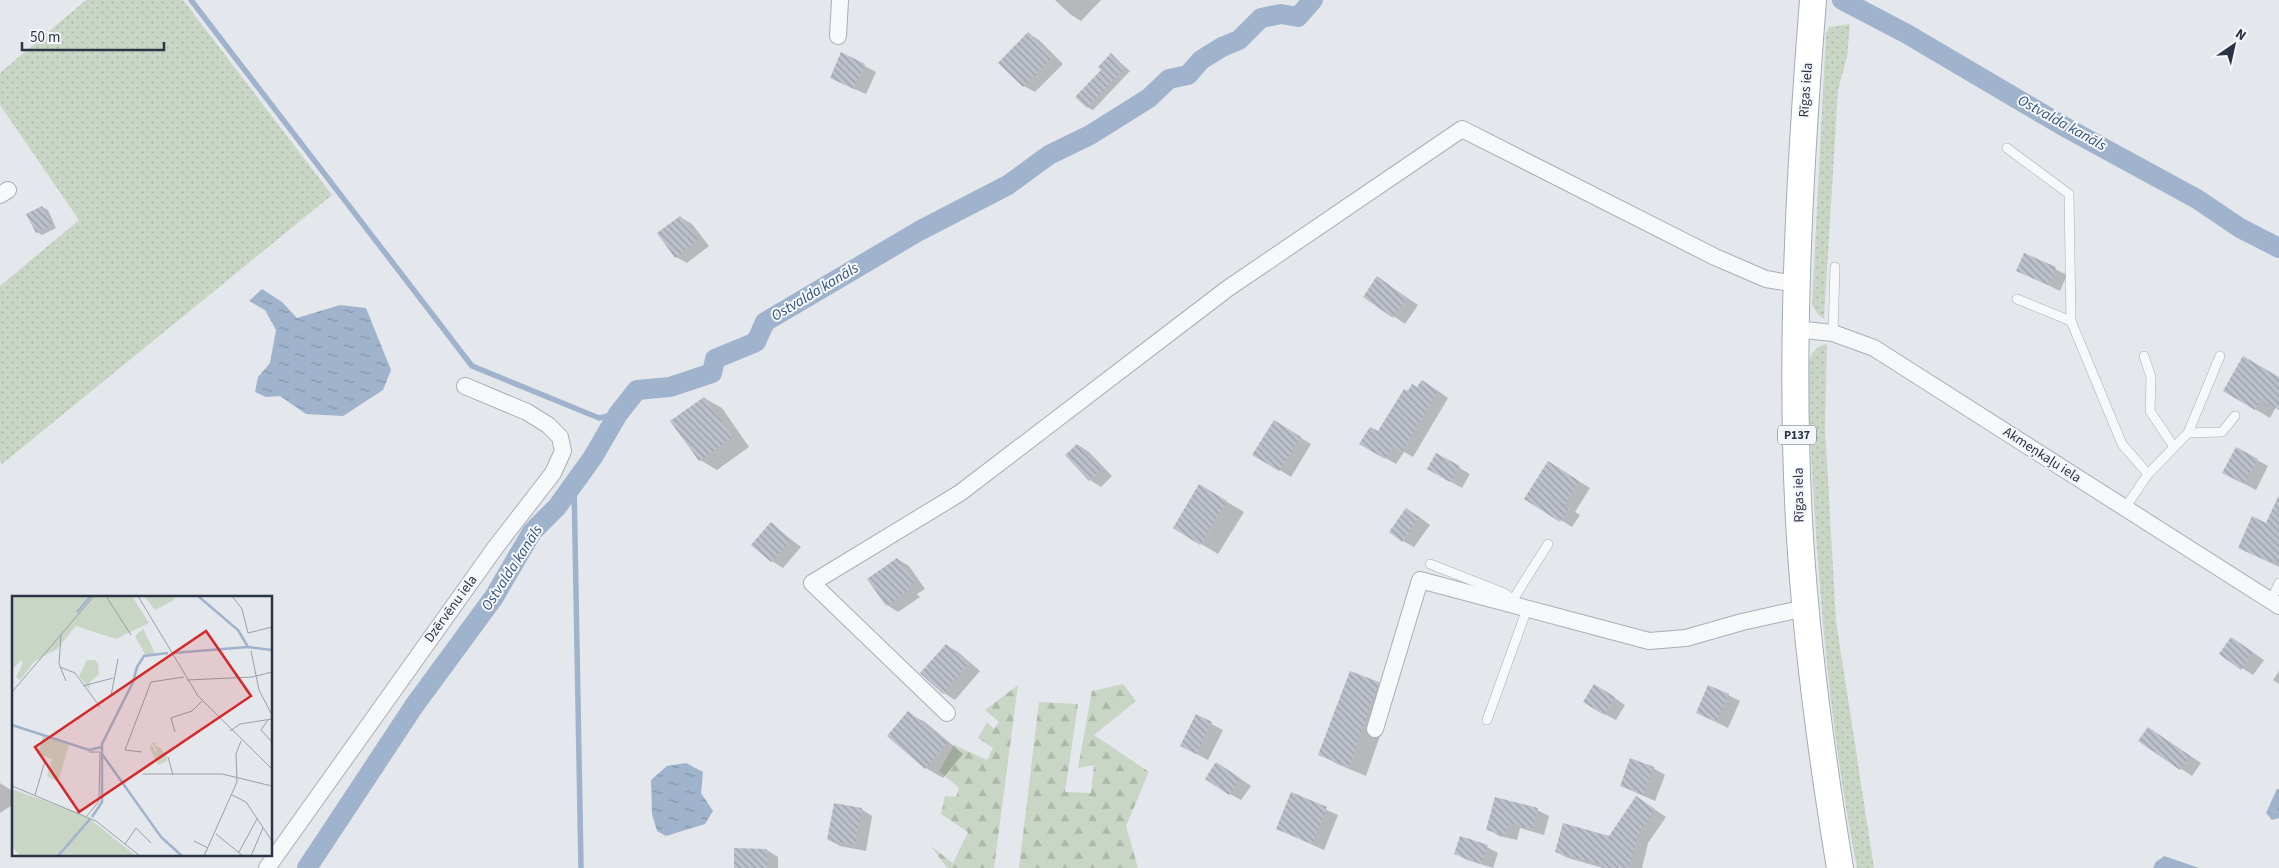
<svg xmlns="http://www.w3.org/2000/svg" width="2279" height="868" font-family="'Source Sans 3',sans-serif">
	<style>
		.grass { fill: url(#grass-dots) }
		.forest { fill: url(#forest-firs) }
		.water { fill: url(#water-ripples) }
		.shadow { fill: #0003 }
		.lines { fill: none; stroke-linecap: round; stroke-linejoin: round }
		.stream { stroke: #9fb4cc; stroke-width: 5.5 }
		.canal { stroke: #9fb4cc; stroke-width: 20 }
		.building { fill: url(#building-back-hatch) }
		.service-casing { stroke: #a9aeb7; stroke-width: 10 }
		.minor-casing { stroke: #a9aeb7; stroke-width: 18 }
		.primary-casing { stroke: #a3abb8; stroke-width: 28 }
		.service { stroke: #f7f8fa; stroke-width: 9 }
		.minor { stroke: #f7f8fa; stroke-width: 16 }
		.primary { stroke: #fff; stroke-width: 26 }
		.labels { text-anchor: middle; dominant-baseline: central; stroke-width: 4; stroke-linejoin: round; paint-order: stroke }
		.shield { fill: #f4f6f9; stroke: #676e7b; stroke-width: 1 }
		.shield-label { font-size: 12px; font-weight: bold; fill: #2b3445 }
		.street-label { font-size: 14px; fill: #2b3445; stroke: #f4f6f9 }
		.water-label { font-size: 15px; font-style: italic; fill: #34527a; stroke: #f4f6f9 }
		.inset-river { fill: none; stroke: #9fb4cc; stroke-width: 2.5 }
		.inset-road { fill: none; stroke: #9a9fa9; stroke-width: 1 }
		.view { fill: #d62828; fill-opacity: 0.15; stroke: #d62828; stroke-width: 2.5 }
		.inset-edge { fill: none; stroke: #2b3445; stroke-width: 2.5 }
	</style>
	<defs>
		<pattern id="grass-dots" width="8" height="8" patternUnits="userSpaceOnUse" patternTransform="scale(1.25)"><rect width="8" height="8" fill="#c9d6c5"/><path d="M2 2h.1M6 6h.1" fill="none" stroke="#adb8ab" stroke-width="1.8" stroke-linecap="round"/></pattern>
		<pattern id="forest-firs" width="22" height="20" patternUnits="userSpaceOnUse" patternTransform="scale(1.25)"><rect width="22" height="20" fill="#c9d6c5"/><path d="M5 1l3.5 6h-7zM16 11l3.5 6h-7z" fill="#adb8ab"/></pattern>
		<pattern id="water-ripples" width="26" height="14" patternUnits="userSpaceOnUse" patternTransform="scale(1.25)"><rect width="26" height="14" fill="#9fb4cc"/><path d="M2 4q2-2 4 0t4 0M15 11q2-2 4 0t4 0" fill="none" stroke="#8293a7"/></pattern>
		<pattern id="building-back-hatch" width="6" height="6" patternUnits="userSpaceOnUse" patternTransform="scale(1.25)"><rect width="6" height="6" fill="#bbc0ca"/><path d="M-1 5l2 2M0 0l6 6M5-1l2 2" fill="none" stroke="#989da6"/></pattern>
	</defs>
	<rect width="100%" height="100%" fill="#e4e7ec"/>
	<!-- grass -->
	<g class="grass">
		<polygon points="86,0 183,0 332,195 2,464 0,461 0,286 79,220 0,105 0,73"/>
		<polygon points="1850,24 1847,57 1838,90 1824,319 1818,314 1812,305 1826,33 1829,27"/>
		<path d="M1827,344L1825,428L1836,621L1874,868H1857C1825,706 1815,540 1807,375C1808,361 1811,347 1827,344Z"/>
	</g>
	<!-- forest -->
	<g class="forest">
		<polygon points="1123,684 1136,701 1094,735 1149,772 1126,826 1138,868 1019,868 1039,702 1078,704 1065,792 1091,793 1094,765 1078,768 1092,691"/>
		<polygon points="1018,685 994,868 947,868 931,846 953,863 968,832 941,814 945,796 956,797 959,788 939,771 954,745 987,760 993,748 978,738 987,722 994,729 999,722 985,710"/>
	</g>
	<!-- water -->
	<g class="water">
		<polygon points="262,289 282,302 297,318 340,305 366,308 391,370 383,390 343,416 306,414 280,396 266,397 255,392 258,377 270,363 276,330 265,310 249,301"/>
		<polygon points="686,763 703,772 701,793 713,811 705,824 666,836 657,831 652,814 651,780 667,766"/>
		<polygon points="2277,789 2279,789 2279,818 2272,820 2266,813"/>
		<polygon points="2164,856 2199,868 2153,868 2156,862"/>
	</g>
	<!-- shadow -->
	<g class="shadow">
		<polygon points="1055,0 1101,0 1081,21 1070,14"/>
		<polygon points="1028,33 1039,40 1063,64 1035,92 1024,86"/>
		<polygon points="842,54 876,72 866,94 843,84"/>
		<polygon points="1111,55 1130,71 1093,110 1087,107 1103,70"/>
		<polygon points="42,207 48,210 56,228 42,235 37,232"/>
		<polygon points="680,217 692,224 709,246 687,263 676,257"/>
		<polygon points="2025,254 2067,275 2060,291 2017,270"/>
		<polygon points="1378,278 1418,305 1405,324 1364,296"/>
		<polygon points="2279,378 2279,409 2276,407 2270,418 2224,391"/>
		<polygon points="1434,388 1448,398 1413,457 1404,452 1396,464 1361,444 1378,433 1408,393 1418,389"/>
		<polygon points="704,398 722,408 749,447 717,470 700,460"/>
		<polygon points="1285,428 1311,444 1291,477 1254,454"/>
		<polygon points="1078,445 1089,452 1112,476 1101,487 1090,480"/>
		<polygon points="1436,454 1470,474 1462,488 1428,469"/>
		<polygon points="2257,460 2268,466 2256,490 2235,479"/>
		<polygon points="1559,469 1590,488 1575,512 1580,515 1572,527 1525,498"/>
		<polygon points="1217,496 1244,512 1218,554 1174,528"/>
		<polygon points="2279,497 2279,567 2239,547 2266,524"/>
		<polygon points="1418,516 1430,525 1414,547 1403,541"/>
		<polygon points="771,524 801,547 783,568 772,561"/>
		<polygon points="897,559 909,566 925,589 917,594 920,597 898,612 887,605 869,579"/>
		<polygon points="946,645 958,652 980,671 955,700 944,693 922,673"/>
		<polygon points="2242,645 2264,660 2253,675 2220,654"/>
		<polygon points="2279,671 2279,684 2273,680"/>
		<polygon points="1378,683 1395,693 1366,776 1337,764 1320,754"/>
		<polygon points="1606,692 1625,705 1616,720 1604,714"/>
		<polygon points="1728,695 1740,701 1728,728 1697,713"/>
		<polygon points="908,713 925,722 963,754 943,778 926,768"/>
		<polygon points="1196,716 1223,730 1208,760 1193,752"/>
		<polygon points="2159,735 2201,763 2192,776 2139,741"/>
		<polygon points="1653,768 1665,775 1655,801 1621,786"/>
		<polygon points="1228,770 1251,786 1241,800 1230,794"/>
		<polygon points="0,783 14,792 14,804 0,813"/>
		<polygon points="1291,794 1338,815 1324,850 1277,829"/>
		<polygon points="1648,805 1666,817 1648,843 1642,868 1603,868 1568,858 1556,852 1610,838"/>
		<polygon points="861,809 872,816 866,851 840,846 829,840"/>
		<polygon points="1537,810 1549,816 1544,835 1520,828 1517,840 1499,836 1488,829"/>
		<polygon points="1487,847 1498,853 1493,868 1467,860 1456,854"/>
		<polygon points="736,850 767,850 778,857 778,868 735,868"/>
	</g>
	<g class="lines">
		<!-- stream -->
		<g class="stream">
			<polyline points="191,0 472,366 599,418 618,414"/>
			<polyline points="574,482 581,868"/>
		</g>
		<!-- canal -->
		<g class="canal">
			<polyline points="1842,0 1907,34 2063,126 2197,199 2240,228 2279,248"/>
			<polyline points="307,868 414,706 494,597 532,532 557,507 593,457 618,414 637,390 670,387 712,373 715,359 756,342 765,322 919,231 1008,185 1049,155 1090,135 1149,98 1169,79 1188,75 1201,60 1222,47 1239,40 1261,18 1281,14 1298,17 1313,0"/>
		</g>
	</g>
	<!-- building -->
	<g class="building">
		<polygon points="1028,32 1053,57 1023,87 998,63"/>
		<polygon points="841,52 865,64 854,89 830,78"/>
		<polygon points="1111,53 1125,68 1087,108 1075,97 1101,70 1098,67"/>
		<polygon points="42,206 52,225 36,233 26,214"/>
		<polygon points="680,216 699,240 675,258 657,233"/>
		<polygon points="2024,253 2056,267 2048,285 2016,271"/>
		<polygon points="1377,276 1407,298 1393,318 1363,297"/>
		<polygon points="2243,356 2279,377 2279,410 2261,399 2255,410 2223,391"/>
		<polygon points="1422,380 1438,391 1402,452 1393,446 1385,459 1359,444 1370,427 1378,431 1404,389 1408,391 1412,384 1417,387"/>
		<polygon points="704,397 733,437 699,461 670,421"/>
		<polygon points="1274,420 1301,437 1279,471 1252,455"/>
		<polygon points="1077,444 1102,469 1089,481 1065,455"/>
		<polygon points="2236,447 2258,459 2244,484 2222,473"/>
		<polygon points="1436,453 1460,466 1450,482 1427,469"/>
		<polygon points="1548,461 1579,481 1564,505 1569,508 1560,522 1524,499"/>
		<polygon points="1199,484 1227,501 1200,545 1173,528"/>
		<polygon points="2279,495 2279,563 2273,560 2271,563 2238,548 2252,516 2266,523"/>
		<polygon points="1406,508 1419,517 1402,542 1389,532"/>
		<polygon points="771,522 791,540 771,562 751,545"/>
		<polygon points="897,558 915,582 907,587 909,590 886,606 867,579"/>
		<polygon points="2231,637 2253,652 2241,670 2219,654"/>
		<polygon points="946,644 969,664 943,694 920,673"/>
		<polygon points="1350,671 1379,682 1349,767 1318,755"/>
		<polygon points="1594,684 1615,697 1604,715 1583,702"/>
		<polygon points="1708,685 1729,694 1716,722 1696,713"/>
		<polygon points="908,711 947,743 925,769 887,736"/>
		<polygon points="1196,714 1212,722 1196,754 1180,746"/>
		<polygon points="2148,727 2190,756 2180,770 2138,741"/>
		<polygon points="1630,758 1654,767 1643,795 1620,786"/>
		<polygon points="1216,762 1240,778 1229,795 1205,779"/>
		<polygon points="1291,792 1327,807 1312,844 1276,829"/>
		<polygon points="1636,796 1655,809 1637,837 1629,868 1602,868 1603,865 1555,852 1563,823 1609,836"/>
		<polygon points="1495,797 1538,808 1532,829 1509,823 1505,835 1486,830"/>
		<polygon points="834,803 862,808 855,845 827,840"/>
		<polygon points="1460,836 1488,845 1481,864 1454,854"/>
		<polygon points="734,848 767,849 767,868 734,868"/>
	</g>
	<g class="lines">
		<defs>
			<g id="service">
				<polyline points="2007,148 2069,194 2071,321 2122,444 2148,474"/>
				<polyline points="2017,299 2071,321"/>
				<polyline points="1833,333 1835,267"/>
				<polyline points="2144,356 2151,377 2150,411 2174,447"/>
				<polyline points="2188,433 2222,432 2235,416"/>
				<polyline points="2125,508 2148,474 2188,433 2220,356"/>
				<polyline points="1430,564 1504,593 1527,609 1487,720"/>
				<polyline points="1514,598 1548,544"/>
				<polyline points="2271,601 2279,583"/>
			</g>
			<g id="minor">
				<polyline points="838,36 840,0"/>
				<polyline points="0,195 8,190"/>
				<polyline points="1795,329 1833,333 1874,348 2279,606"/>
				<polyline points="947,713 812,583 960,493 1227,289 1462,129 1715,257 1766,279 1796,284"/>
				<polyline points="1375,729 1420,580 1649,641 1686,638 1742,622 1805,608"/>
				<polyline points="267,868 495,548 553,473 563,451 560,437 548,425 527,412 465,386"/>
			</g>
			<path id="primary" d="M1813,0C1799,179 1789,358 1800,538C1807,649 1822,759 1840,868"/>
		</defs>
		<!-- service casing -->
		<use href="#service" class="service-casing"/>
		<!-- minor casing -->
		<use href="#minor" class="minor-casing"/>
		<!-- primary casing -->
		<use href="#primary" class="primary-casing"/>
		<!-- service -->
		<use href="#service" class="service"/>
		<!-- minor -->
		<use href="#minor" class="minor"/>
		<!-- primary -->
		<use href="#primary" class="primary"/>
	</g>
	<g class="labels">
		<!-- shield labels -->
		<rect class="shield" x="1778" y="425.5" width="38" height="19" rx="4"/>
		<g class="shield-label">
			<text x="1797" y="435">P137</text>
		</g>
		<!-- street labels -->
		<g class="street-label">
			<text transform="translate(1806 90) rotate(-86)">Rīgas iela</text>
			<text transform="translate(2042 455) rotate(33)">Akmeņkaļu iela</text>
			<text transform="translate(1799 495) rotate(-91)">Rīgas iela</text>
			<text transform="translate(451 609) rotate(-54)">Dzērvēnu iela</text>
		</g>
		<!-- water labels -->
		<g class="water-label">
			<text transform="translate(2062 123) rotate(29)">Ostvalda kanāls</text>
			<text transform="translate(815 292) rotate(-31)">Ostvalda kanāls</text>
			<text transform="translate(512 568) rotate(-57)">Ostvalda kanāls</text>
		</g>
	</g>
	<!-- overview -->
	<g transform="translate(12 596)">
		<rect width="260" height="260" fill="#e4e7ec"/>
		<path d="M131,33L143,57L134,60L123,40ZM31,140L57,149L46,186L35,180L40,163L26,158Z" fill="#c9d6c5"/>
		<path d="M0,0H120L137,27L104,43L64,30L45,53L23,65L8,84L4,81L11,67L9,64L0,74ZM132,0H161L162,4L143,14ZM75,64H83L86,68L87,78L78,86L77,93L67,80ZM144,146L143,150L148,151L155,161V165L146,169L137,151L140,149L143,156L145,155L140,147ZM0,193L74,220L124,260H8L0,250Z" fill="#c9d6c5"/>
		<path class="inset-river" d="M186,0L226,34L236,51L260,54M65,16L79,0M161,57L236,51M0,129L77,154L90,151M90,158L149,241L170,260M80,221L90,206V148L121,86L125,71L132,60L156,57M46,260L78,223"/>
		<path class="inset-road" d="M94,0L119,39M126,0L186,100L260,173M220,0L230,13L236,37L260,31M49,39L47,68L54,85M239,55L247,94L260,119M48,71L63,77L88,111M175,84L240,81L260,76M71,90L101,82M0,96L82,0M99,100L106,63M256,124L249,134L260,146M218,135L228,128L260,123M163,136L159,122L180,115L190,105M130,156L113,154L139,86L172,81M156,161L161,179M131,178H210L260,190M0,190L84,225L128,260M23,199L33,165M220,199L234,206L260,245M75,220L87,205L88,156H77M204,238L231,260M182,245L196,252M113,248L124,232L139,247M227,256L245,223M192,260L225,186L224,158L229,145M239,260L251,232"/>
		<path class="view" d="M194,35L239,100L67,216L23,151Z"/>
		<rect width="260" height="260" class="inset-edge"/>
	</g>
	<!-- north arrow -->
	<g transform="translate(2234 45) rotate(34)" stroke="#f4f6f9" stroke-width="4" paint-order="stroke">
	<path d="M0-4L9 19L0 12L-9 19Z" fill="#2b3445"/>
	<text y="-8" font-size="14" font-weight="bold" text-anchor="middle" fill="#2b3445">N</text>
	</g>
	<!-- scale -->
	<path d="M22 42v8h142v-8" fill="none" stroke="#2b3445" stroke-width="2.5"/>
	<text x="30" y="42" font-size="15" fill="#2b3445" stroke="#f4f6f9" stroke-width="4" paint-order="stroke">50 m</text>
</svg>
